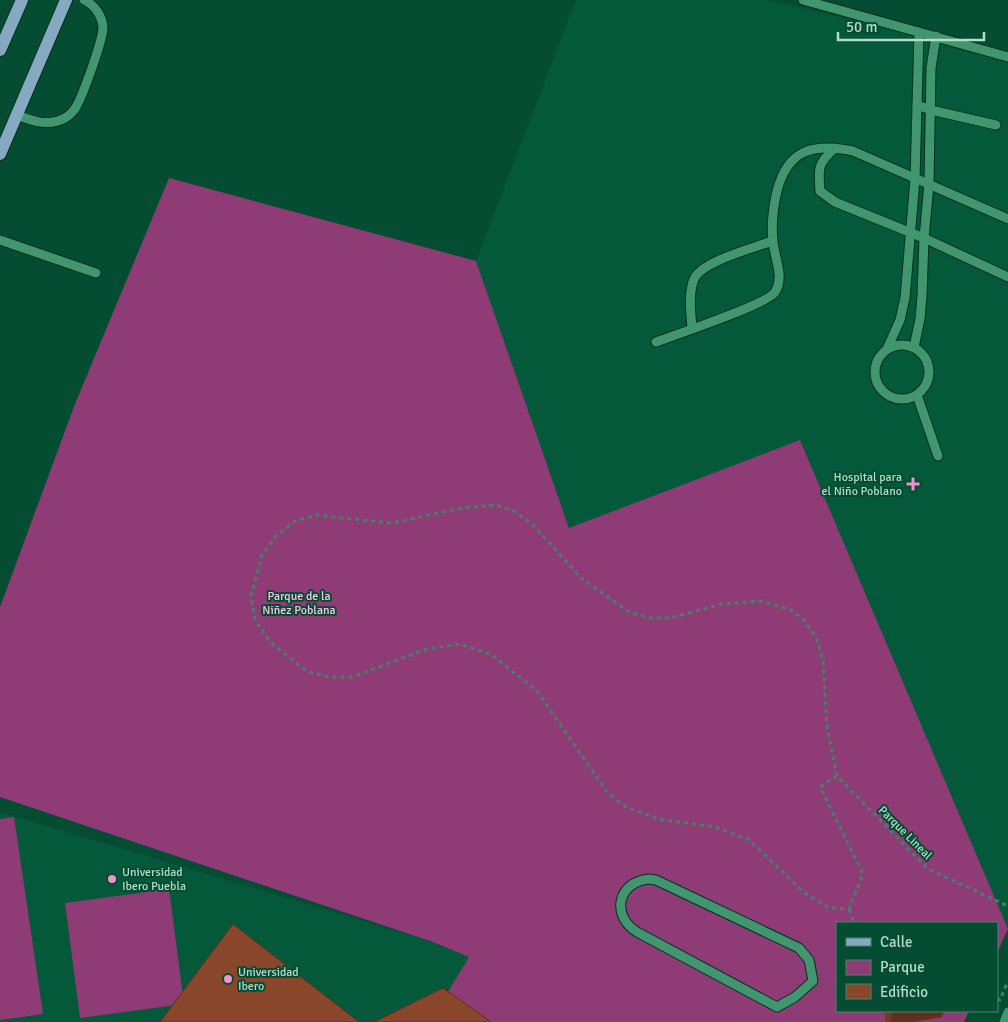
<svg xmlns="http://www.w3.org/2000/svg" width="1008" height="1022" font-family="Signika,sans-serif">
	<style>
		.built { fill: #05593b }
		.green { fill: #8f3b75 }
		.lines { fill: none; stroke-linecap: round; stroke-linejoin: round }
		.minor-casing { stroke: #00301e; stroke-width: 11 }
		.major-casing { stroke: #00301e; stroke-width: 14 }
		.path { stroke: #458169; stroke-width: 3; stroke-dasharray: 4 4; stroke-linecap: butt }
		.minor { stroke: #41956f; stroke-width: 9 }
		.major { stroke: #85a9c1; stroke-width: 12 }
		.wall { fill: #773c25 }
		.shaded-wall { fill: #61311e }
		.building { fill: #8a462b; stroke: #61311e }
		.poi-dot { fill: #f591d2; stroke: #044d33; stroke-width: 2 }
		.labels { text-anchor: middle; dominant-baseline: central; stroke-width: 4; stroke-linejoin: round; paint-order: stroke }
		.poi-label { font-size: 12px; fill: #b5dcc7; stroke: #044d33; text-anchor: start }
		.park-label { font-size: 12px; fill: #fbc5e6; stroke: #044d33 }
		.street-label { font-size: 12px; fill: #b5dcc7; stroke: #044d33 }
	</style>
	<rect width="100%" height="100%" fill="#044d33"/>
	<!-- built -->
	<g class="built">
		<polygon points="576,0 767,0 931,38 1008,61 1008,929 800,440 569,528 476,261"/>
		<polygon points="0,812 433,942 627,1022 0,1022"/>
	</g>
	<!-- green -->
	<g class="green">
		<polygon points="169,178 476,261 569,528 800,440 1008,929 997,953 997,923 837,923 837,1011 969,1011 964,1022 438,1022 432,1018 469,957 433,942 0,797 0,607 75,404"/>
		<polygon points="14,817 43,1014 0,1020 0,819"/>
		<polygon points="169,889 184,1004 80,1018 65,903"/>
	</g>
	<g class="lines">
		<defs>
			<g id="minor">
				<polyline points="803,0 1008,57"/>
				<polyline points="917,105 931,110 996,125"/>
				<path d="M17,115C32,121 49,127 65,118C68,116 74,111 76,107C83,95 103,40 103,27C102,16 95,5 84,0"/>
				<path d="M835,148C818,163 818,168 820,191L835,202L924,238L1008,277"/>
				<polyline points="0,240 96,273"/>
				<path d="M692,329C691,313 688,294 694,279C702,261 754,248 772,241"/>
				<path d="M656,342C675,335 768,304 775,292C785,277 774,257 773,241C771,224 773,208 777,191C788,149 813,143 853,151L1008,219"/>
				<circle cx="902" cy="372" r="27"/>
				<polyline points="914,347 920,319 922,296 924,238 929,184 931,68 936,36"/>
				<polyline points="887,349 900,320 905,298 915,179 919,32"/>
				<polyline points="917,395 938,456"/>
				<path d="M649,879L656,880L799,948L809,960L813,981L795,997L777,1007L637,932C611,916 617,882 649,879Z"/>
				<polyline points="1004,1022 1008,1012"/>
			</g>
			<g id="major">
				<polyline points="0,50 22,0"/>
				<polyline points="0,154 66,0"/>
			</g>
		</defs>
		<!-- minor casing -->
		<use href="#minor" class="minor-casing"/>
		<!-- major casing -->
		<use href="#major" class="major-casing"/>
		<!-- path -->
		<g class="path">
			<polyline points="837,776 820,787 863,874 849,909 829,908 806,894 749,840 715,827 658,819 626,807 608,793 537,691 492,655 460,644 427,649 352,677 329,677 308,672 270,642 255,619 251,596 262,555 275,537 295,521 316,515 392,523 462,508 496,505 514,511 534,526 581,578 629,612 650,618 670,618 722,604 761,601 791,610 804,620 817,639 823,661 827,727 837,776 928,869 1008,906"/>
			<polyline points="849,909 854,923"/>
			<polyline points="997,998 1000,1000 1008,981"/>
		</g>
		<!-- minor -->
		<use href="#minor" class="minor"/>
		<!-- major -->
		<use href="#major" class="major"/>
	</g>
	<!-- wall -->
	<polygon class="wall" points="884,1011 944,1011 942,1017 914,1022 886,1022"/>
	<!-- shaded-wall -->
	<polygon class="shaded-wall" points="893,1011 944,1011 942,1017 914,1022 889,1022"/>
	<!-- building -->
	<g class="building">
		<polygon points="233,924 359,1022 160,1022"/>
		<polygon points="443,988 491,1022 374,1022"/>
	</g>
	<!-- markers -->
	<g class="poi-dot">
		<path d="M910.5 476.5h5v5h5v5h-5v5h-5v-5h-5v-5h5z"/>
		<circle cx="112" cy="879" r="5"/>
		<circle cx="228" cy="979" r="5"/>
	</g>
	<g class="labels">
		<!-- poi labels -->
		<g class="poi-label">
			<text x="902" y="477" text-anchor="end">Hospital para<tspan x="902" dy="14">el Niño Poblano</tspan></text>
			<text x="122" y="872">Universidad<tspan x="122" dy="14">Ibero Puebla</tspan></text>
			<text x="238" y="972">Universidad<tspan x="238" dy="14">Ibero</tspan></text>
		</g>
		<!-- park labels -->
		<g class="park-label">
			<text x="299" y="596">Parque de la<tspan x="299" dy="14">Niñez Poblana</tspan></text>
		</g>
		<!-- street labels -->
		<g class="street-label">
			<text transform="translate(905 833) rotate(45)">Parque Lineal</text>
		</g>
	</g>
	<!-- legend -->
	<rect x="836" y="922" width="162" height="90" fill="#044d33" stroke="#4b866e"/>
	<rect x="846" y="938" width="25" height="8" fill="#85a9c1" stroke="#4b866e"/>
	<text x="880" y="947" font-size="15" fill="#b5dcc7">Calle</text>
	<rect x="846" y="960" width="25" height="15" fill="#8f3b75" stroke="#4b866e"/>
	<text x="880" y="972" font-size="15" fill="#b5dcc7">Parque</text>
	<rect x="846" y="984" width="25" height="15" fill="#8a462b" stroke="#4b866e"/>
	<text x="880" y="997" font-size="15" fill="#b5dcc7">Edificio</text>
	<!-- scale -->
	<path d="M838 32v8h146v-8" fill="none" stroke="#b5dcc7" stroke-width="2.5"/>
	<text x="846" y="32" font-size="15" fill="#b5dcc7" stroke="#044d33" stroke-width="4" paint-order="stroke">50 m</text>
</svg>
